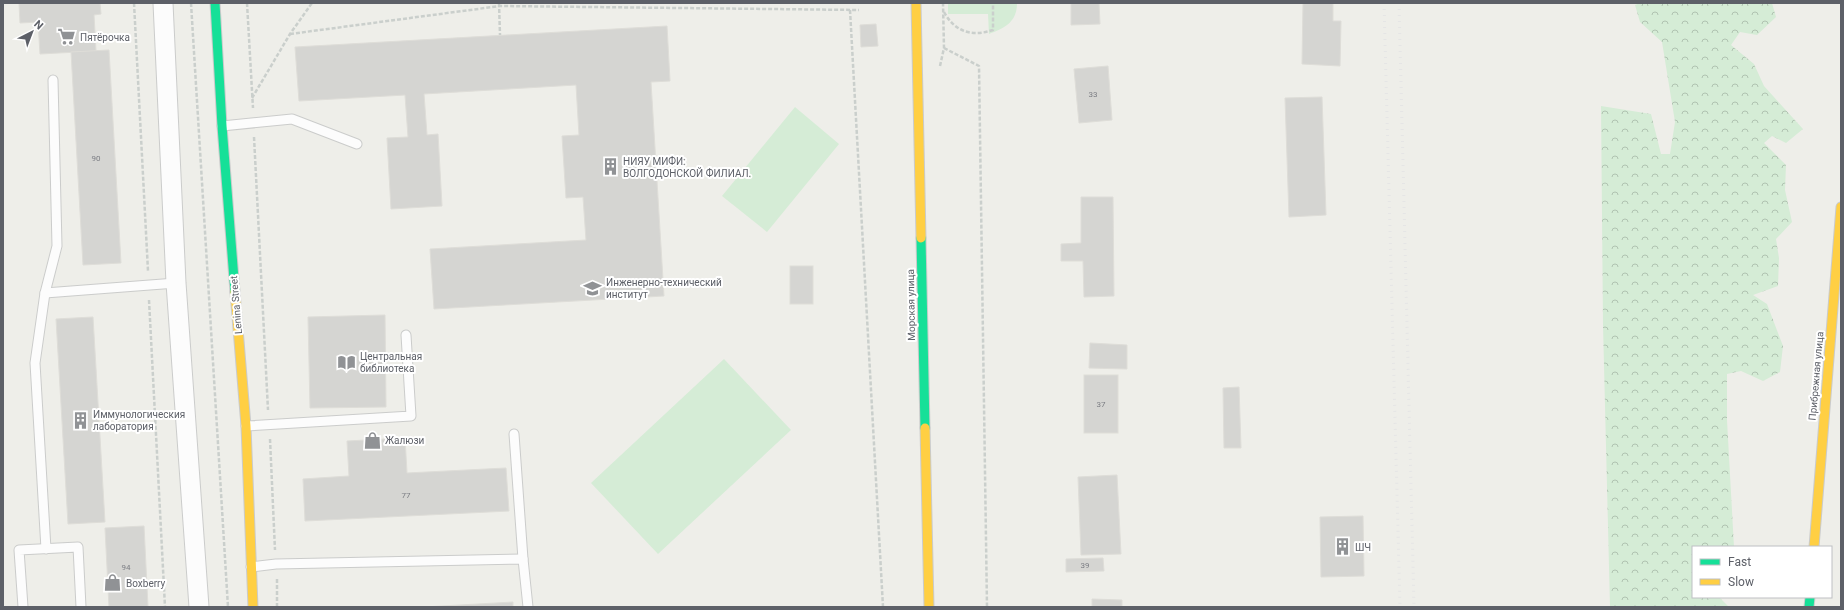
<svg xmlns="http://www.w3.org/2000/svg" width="1844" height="610" font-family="Roboto,sans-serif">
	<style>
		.grass { fill: #d5ecd6 }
		.forest { fill: url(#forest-crowns) }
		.building { fill: #d5d5d2; stroke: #deddd8 }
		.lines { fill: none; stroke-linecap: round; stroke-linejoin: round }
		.lane-casing { stroke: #cbcccb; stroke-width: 11 }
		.street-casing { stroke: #cbcccb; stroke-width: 21 }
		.fast-casing { stroke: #cacbcb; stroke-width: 11 }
		.slow-casing { stroke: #cacbcb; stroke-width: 11 }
		.path { stroke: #cacfcc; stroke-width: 2.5; stroke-dasharray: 4 2; stroke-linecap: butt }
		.lane { stroke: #fcfcfc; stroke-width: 9 }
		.street { stroke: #fcfcfc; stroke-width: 19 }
		.fast { stroke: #16e098; stroke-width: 9 }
		.slow { stroke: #ffcf43; stroke-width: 9 }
		.rail { stroke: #e5e5e5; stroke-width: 3; stroke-dasharray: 1 5; stroke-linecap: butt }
		.labels { text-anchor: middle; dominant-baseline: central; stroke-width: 4; stroke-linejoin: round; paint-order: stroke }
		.number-label { font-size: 8px; fill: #7c7e84 }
		.poi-label { font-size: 10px; fill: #5d6068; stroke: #fff; text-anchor: start }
		.street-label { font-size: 10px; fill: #5d6068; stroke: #fff }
	</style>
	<defs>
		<pattern id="forest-crowns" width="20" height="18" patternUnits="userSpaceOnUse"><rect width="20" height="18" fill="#d5ecd6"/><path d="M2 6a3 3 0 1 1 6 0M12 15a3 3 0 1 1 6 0" fill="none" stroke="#b0c3b1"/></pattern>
	</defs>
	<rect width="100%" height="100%" fill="#eeeee9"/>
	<!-- grass -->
	<g class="grass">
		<path d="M948,3H1017C1017,22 1005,28 989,34L988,14H948Z"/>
		<polygon points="795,107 839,144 767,232 722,196"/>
		<polygon points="724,359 791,430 658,554 591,483"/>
	</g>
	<!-- forest -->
	<polygon class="forest" points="1640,3 1772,3 1776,17 1757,35 1740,32 1731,45 1754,64 1764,86 1803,129 1786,143 1772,136 1764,143 1786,165 1785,190 1792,222 1776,239 1779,258 1778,286 1753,295 1767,304 1783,346 1780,372 1763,381 1741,371 1727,374 1727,420 1734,547 1693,547 1693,597 1719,597 1729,607 1610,607 1603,325 1601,106 1651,114 1661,154 1670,154 1675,122 1662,42 1640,22 1635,5"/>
	<!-- building -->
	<g class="building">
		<polygon points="19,3 100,3 101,14 94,15 96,51 40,54 38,22 20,23"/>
		<polygon points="1071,3 1099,3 1100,24 1071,25"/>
		<polygon points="1303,3 1333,3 1333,21 1341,21 1340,66 1302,64"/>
		<polygon points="876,24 878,46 861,47 860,25"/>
		<polygon points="667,26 670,81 651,82 664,296 434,309 430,249 586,240 583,197 566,198 562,136 579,135 576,85 424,94 427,135 438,134 442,206 391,209 387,138 408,137 405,95 299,101 295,47"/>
		<polygon points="109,50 121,263 83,265 71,52"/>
		<polygon points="1108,66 1112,120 1079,123 1074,69"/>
		<polygon points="1322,97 1326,215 1289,217 1285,98"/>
		<polygon points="1081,197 1113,197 1114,296 1084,297 1083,261 1061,261 1061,244 1081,243"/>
		<rect x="790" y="266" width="23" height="38"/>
		<polygon points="385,315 386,407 310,408 308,317"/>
		<polygon points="93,317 105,522 68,524 56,319"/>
		<polygon points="1090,343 1127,345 1127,369 1089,368"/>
		<rect x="1084" y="375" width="34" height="58"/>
		<polygon points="1239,387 1241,448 1224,448 1223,388"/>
		<polygon points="405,438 407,473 506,468 509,511 305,521 303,479 349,476 347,441"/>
		<polygon points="1117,475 1121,554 1081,555 1078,477"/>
		<polygon points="1363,516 1364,576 1321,577 1320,517"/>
		<polygon points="144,526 148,607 109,607 105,528"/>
		<polygon points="1103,558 1104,571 1066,572 1066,559"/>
		<polygon points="1092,599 1122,600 1122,607 1092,607"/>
		<polygon points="513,602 513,607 424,607"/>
	</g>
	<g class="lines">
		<defs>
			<g id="lane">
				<polyline points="222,126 292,119 357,144"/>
				<polyline points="45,293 176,283"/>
				<polyline points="246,426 411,416 406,335"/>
				<polyline points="514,434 523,559"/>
				<polyline points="46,549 35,363 45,293 57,246 53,80"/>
				<polyline points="251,567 276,564 523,559 528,607"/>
				<polyline points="23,607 19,550 78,547 81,607"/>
			</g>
			<polyline id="street" points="163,3 176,283 199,607"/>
			<g id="fast">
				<polyline points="215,3 222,126 235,292"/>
				<polyline points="921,238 925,428"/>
				<polyline points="1809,607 1810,597"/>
			</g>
			<g id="slow">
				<polyline points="916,3 921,238"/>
				<polyline points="235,292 246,426 253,607"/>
				<polyline points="925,428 929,607"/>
				<polyline points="1814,547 1841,207"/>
			</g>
		</defs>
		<!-- lane casing -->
		<use href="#lane" class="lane-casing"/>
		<!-- street casing -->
		<use href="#street" class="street-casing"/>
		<!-- fast casing -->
		<use href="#fast" class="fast-casing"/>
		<!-- slow casing -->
		<use href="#slow" class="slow-casing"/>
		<!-- path -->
		<g class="path">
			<polyline points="134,3 148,271"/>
			<polyline points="191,3 228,607"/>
			<polyline points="247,3 253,108"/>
			<polyline points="499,3 500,35"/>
			<polyline points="850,10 883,607"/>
			<path d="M944,12C955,32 972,37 993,30V3"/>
			<polyline points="290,34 500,6 859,10"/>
			<polyline points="944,48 979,66 987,607"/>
			<polyline points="940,66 944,48 943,3"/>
			<polyline points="252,98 290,34 312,3"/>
			<polyline points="254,137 268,410"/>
			<polyline points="149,300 165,607"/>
			<polyline points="270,439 275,550"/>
			<polyline points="277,579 277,607"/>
		</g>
		<!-- lane -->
		<use href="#lane" class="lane"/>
		<!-- street -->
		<use href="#street" class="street"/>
		<!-- fast -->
		<use href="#fast" class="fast"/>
		<!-- slow -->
		<use href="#slow" class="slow"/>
		<!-- rail -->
		<g class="rail">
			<polyline points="1384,3 1400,607"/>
			<polyline points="1399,3 1414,607"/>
		</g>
	</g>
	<!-- icons -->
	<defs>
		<symbol id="supermarket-bare" viewBox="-9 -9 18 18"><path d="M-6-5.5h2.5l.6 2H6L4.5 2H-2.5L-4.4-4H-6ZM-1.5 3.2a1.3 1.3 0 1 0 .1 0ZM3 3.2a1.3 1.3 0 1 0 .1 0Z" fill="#909295" stroke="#fff" stroke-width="2.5" paint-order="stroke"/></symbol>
		<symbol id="building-bare" viewBox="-9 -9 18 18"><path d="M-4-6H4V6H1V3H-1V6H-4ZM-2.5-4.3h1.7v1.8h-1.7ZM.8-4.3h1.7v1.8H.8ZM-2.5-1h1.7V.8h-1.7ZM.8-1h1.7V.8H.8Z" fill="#909295" stroke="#fff" stroke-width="2.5" paint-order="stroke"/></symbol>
		<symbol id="university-bare" viewBox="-9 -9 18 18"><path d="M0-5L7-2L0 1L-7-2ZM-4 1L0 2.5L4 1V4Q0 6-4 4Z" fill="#909295" stroke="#fff" stroke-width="2.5" paint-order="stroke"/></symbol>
		<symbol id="library-bare" viewBox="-9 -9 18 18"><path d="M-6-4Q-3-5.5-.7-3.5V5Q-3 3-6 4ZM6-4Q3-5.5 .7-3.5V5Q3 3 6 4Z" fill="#909295" stroke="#fff" stroke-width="2.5" paint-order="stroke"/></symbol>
		<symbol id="shop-bare" viewBox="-9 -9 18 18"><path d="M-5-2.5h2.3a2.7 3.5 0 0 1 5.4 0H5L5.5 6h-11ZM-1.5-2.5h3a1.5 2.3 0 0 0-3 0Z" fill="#909295" stroke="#fff" stroke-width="2.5" paint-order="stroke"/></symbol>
	</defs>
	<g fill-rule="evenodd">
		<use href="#supermarket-bare" x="54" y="24" width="25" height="25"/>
		<use href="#building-bare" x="598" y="154" width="25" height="25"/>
		<use href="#university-bare" x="580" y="276" width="25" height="25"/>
		<use href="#library-bare" x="334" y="350" width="25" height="25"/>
		<use href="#building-bare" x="68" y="408" width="25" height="25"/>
		<use href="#shop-bare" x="360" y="428" width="25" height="25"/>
		<use href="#building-bare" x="1330" y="534" width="25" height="25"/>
		<use href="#shop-bare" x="100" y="570" width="25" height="25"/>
	</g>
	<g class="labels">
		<!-- number labels -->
		<g class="number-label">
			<text x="1093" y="94">33</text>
			<text x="96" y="158">90</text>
			<text x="1101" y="404">37</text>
			<text x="406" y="495">77</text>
			<text x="1085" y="565">39</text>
			<text x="126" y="567">94</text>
		</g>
		<!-- poi labels -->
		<g class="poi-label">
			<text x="80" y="37">Пятёрочка</text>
			<text x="623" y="161">НИЯУ МИФИ:<tspan x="623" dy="12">ВОЛГОДОНСКОЙ ФИЛИАЛ.</tspan></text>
			<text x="606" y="282">Инженерно-технический<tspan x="606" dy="12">институт</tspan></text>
			<text x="360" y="356">Центральная<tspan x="360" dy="12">библиотека</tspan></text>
			<text x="93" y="414">Иммунологическия<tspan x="93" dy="12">лаборатория</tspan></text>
			<text x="385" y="440">Жалюзи</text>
			<text x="1355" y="547">ШЧ</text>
			<text x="126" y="583">Boxberry</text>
		</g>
		<!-- street labels -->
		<g class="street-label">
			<text transform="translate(236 305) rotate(-95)">Lenina Street</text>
			<text transform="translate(911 305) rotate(-91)">Морская улица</text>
			<text transform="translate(1816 376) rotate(-85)">Прибрежная улица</text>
		</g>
	</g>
	<!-- border -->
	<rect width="1844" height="610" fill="none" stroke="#5d6068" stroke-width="8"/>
	<!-- legend -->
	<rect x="1692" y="546" width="140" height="52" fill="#ffffff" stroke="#bebfc3"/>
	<rect x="1700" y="559" width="20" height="6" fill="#16e098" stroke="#bebfc3"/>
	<text x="1728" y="566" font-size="12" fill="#5d6068">Fast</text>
	<rect x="1700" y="579" width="20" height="6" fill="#ffcf43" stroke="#bebfc3"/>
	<text x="1728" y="586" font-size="12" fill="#5d6068">Slow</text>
	<!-- north arrow -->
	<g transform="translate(32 32) rotate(42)" stroke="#ffffff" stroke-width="3" paint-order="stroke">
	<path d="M0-3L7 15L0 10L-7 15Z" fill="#5d6068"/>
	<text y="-6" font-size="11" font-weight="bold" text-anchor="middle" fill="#5d6068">N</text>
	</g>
</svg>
